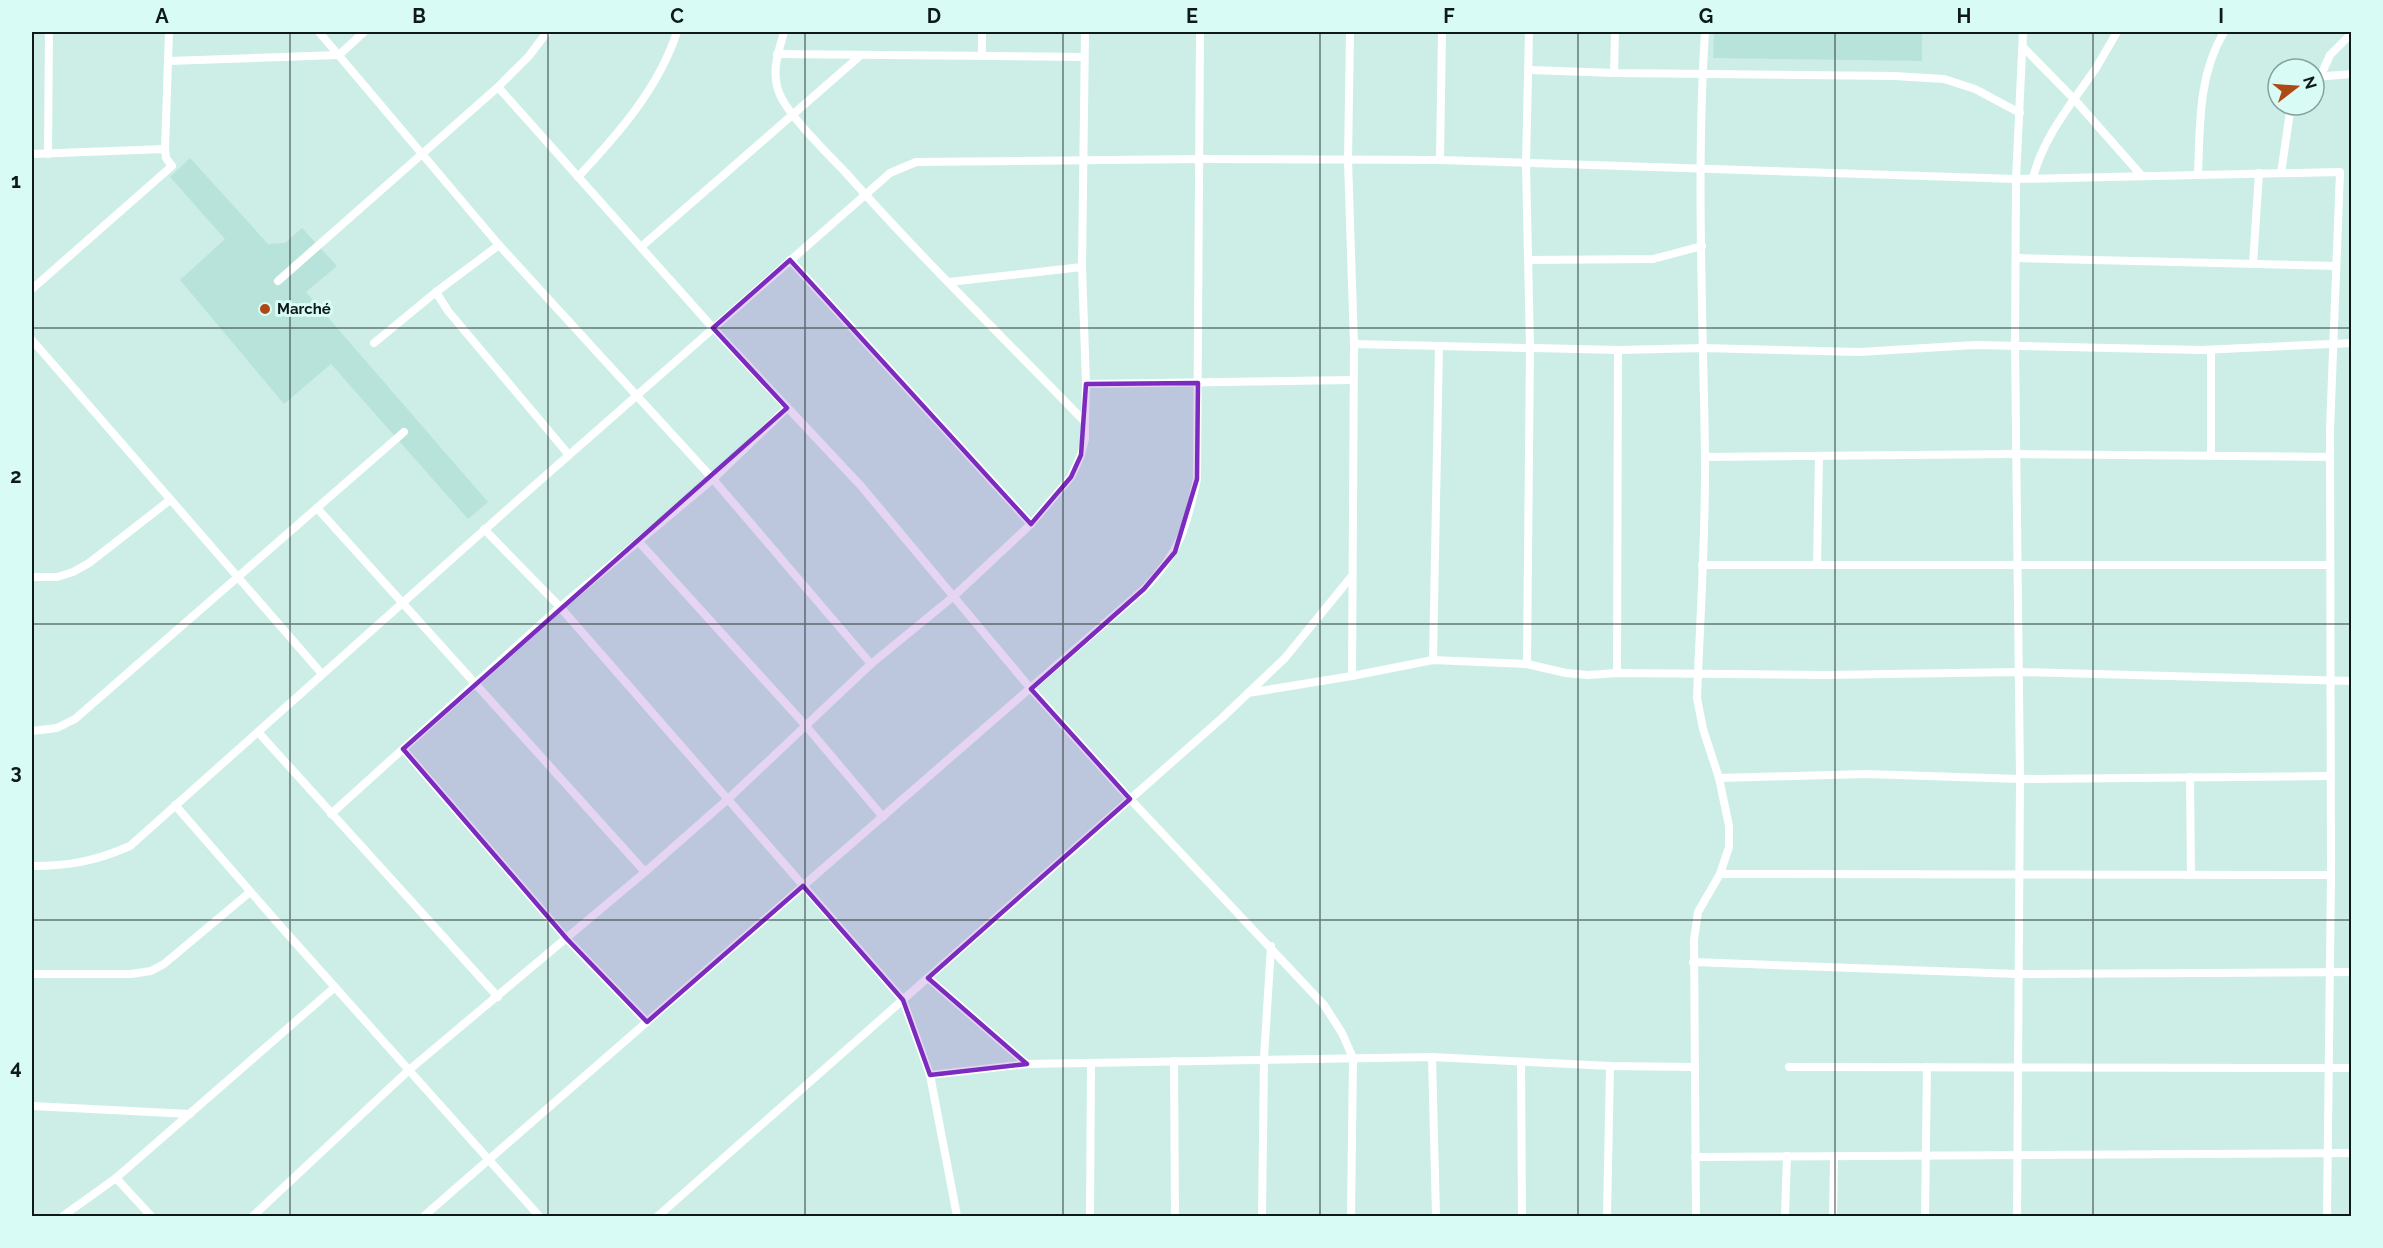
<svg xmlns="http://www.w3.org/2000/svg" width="2383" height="1248" font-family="Raleway,sans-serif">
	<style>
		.built { fill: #b8e3db }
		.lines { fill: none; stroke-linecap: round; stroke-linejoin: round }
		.minor { stroke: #fff; stroke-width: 8 }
		.marked { fill: #7b2cbf; fill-opacity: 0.2; stroke: #7b2cbf; stroke-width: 4.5; stroke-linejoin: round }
		.grid { fill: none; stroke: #0e1a18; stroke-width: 1.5; stroke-opacity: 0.55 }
		.poi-dot { fill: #ad4913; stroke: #d9fbf5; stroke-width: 2 }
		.labels { text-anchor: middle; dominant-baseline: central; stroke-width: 6; stroke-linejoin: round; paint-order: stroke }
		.poi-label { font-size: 15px; font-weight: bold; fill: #0e1a18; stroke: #d9fbf5; text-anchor: start }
		.neatline { fill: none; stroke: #0e1a18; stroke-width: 2 }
		.grid-label { font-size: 20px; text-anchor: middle; font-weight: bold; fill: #0e1a18 }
	</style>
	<rect width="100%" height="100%" fill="#cceee7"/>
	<!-- built -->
	<g class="built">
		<polygon points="1714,32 1922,32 1922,61 1713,58"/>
		<polygon points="190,158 268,244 285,243 302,228 337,266 306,292 488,502 468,519 331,364 284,404 180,280 225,239 170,177"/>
	</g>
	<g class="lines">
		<!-- minor -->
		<g class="minor">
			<polyline points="319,32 499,245 713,479 871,664"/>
			<path d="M784,32C778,53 770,75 781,97C792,119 828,154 846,173C922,259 1005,339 1085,422"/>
			<polyline points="1350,32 1348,161 1354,344 1352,676"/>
			<polyline points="2023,47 2074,99 2142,176"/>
			<polyline points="777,54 1084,57"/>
			<polyline points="982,56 982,32"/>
			<polyline points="169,61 339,55 364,32"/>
			<polyline points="1530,70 1614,73 1894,76 1944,79 1975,89 2020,113"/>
			<polyline points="1614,73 1615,32"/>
			<polyline points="2321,75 2330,55 2352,33"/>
			<polyline points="2314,77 2352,74"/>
			<polyline points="498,87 713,328 861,486 1031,689 1130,799 1324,1005 1342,1033 1353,1058 1351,1216"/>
			<polyline points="165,149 169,32"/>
			<polyline points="32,154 165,149 166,158 172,166 32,289"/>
			<polyline points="48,154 49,32"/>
			<polyline points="1440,160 1442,32"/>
			<polyline points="2281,173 2291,105"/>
			<path d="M2198,175C2200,126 2198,75 2224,32"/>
			<path d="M578,177C619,133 658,89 677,32"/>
			<path d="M2033,178C2043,137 2072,103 2096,68C2103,56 2110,44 2117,32"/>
			<polyline points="641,247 861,55"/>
			<polyline points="2016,258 2336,266"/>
			<polyline points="790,260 1031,524"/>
			<polyline points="1528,260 1653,259 1702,246"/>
			<polyline points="2253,264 2259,173"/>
			<polyline points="278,281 498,87 529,56 547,32"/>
			<polyline points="949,282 1082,267"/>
			<polyline points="436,292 448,311 569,455"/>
			<polyline points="32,340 322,674"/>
			<polyline points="374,343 436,292 499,245"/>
			<polyline points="1354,344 1618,350 1703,348 1859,352 1975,345 2201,350 2352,343"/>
			<polyline points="2211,350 2211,456"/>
			<polyline points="1086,384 1352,380"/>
			<polyline points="1705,457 2016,454 2330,457"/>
			<polyline points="317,508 645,872"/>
			<polyline points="484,529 560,607 903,1000 930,1075 957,1216"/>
			<polyline points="639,542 806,726 883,817"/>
			<polyline points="1702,565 2329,565"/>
			<polyline points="1817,565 1819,456"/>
			<polyline points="32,577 57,577 73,572 89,563 170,500"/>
			<polyline points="1433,660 1439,346"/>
			<polyline points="1527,664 1530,347 1526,164 1529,32"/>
			<polyline points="1617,673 1618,350"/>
			<polyline points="1248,693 1352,676 1433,660 1527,664 1566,673 1588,675 1617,673 1825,675 2019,672 2352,681"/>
			<polyline points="32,731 57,728 75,719 404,432"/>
			<polyline points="258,732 498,997"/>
			<polyline points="403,749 567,939 647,1022"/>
			<polyline points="2190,777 2191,875"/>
			<polyline points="1719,778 1866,774 2020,779 2329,776"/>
			<polyline points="175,805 276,921 539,1216"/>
			<polyline points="331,814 560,607 713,479 787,408"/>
			<path d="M32,866C69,866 96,861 130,846L519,499L865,195L890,173L916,162L1199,159L1440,160L2016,179L2340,172L2330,429L2331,875L2327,1216"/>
			<polyline points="1720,874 2331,875"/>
			<polyline points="1693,962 2017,974 2352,972"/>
			<polyline points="32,974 131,974 151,971 164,964 250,892"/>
			<polyline points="928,978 1027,1064"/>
			<polyline points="1432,1057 1436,1216"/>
			<polyline points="1174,1061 1175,1216"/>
			<polyline points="1521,1062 1522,1216"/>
			<polyline points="1789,1067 2352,1068"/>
			<polyline points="930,1075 1027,1064 1432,1057 1610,1066 1695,1067"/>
			<polyline points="32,1106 190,1114"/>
			<polyline points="1695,1157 2352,1153"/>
			<polyline points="116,1178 151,1216"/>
			<polyline points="63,1216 116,1178 335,987"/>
			<polyline points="253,1216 409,1070 645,872 728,799 871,664 954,596 1031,524 1071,477 1081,455 1085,439 1085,422 1086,384 1082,267 1085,32"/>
			<path d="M424,1216L1144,589C1180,552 1186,529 1197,479L1200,32"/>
			<polyline points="658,1216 1222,718 1285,658 1351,577"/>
			<polyline points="1090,1216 1091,1063"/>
			<polyline points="1262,1216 1264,1058 1271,946"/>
			<polyline points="1607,1216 1610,1066"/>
			<path d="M1696,1216L1694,940L1698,912L1720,874L1729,847V826L1719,778L1703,729L1697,698C1700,617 1706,535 1705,453C1703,314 1696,171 1705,32"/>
			<polyline points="1785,1216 1787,1156"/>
			<polyline points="1833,1216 1834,1156"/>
			<polyline points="1925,1216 1927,1067"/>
			<polyline points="2017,1216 2020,779 2015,344 2016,179 2023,32"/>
		</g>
	</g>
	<!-- marked area -->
	<path class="marked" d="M790,260L1031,524L1071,477L1081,455L1086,384L1198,383L1197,479L1175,552L1144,589L1031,689L1130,799L928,978L1027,1064L930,1075L903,1000L803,886L647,1022L567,939L403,749L787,408L713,328Z"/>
	<!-- grid -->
	<path class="grid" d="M290,32V1216M548,32V1216M805,32V1216M1063,32V1216M1320,32V1216M1578,32V1216M1835,32V1216M2093,32V1216M32,328H2352M32,624H2352M32,920H2352"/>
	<!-- markers -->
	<circle class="poi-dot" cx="265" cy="309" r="6"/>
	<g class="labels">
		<!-- poi labels -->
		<g class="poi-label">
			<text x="277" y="309">Marché</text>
		</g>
	</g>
	<!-- border -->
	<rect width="2383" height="1248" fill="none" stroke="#d9fbf5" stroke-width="66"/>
	<!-- north arrow -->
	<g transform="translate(2296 87) rotate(73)"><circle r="28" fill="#d9fbf5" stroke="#88a19d" stroke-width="1.5"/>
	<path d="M0-4.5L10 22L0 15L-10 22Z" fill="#ad4913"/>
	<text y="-9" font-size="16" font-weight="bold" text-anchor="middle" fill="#0e1a18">N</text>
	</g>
	<rect x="33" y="33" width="2317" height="1182" class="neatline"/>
	<g class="grid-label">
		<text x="162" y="23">A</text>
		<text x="419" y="23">B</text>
		<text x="677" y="23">C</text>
		<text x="934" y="23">D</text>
		<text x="1192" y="23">E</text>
		<text x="1449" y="23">F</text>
		<text x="1706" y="23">G</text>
		<text x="1964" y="23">H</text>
		<text x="2221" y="23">I</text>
		<text x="16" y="188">1</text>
		<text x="16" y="483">2</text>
		<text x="16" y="779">3</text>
		<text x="16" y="1074">4</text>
	</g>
</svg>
